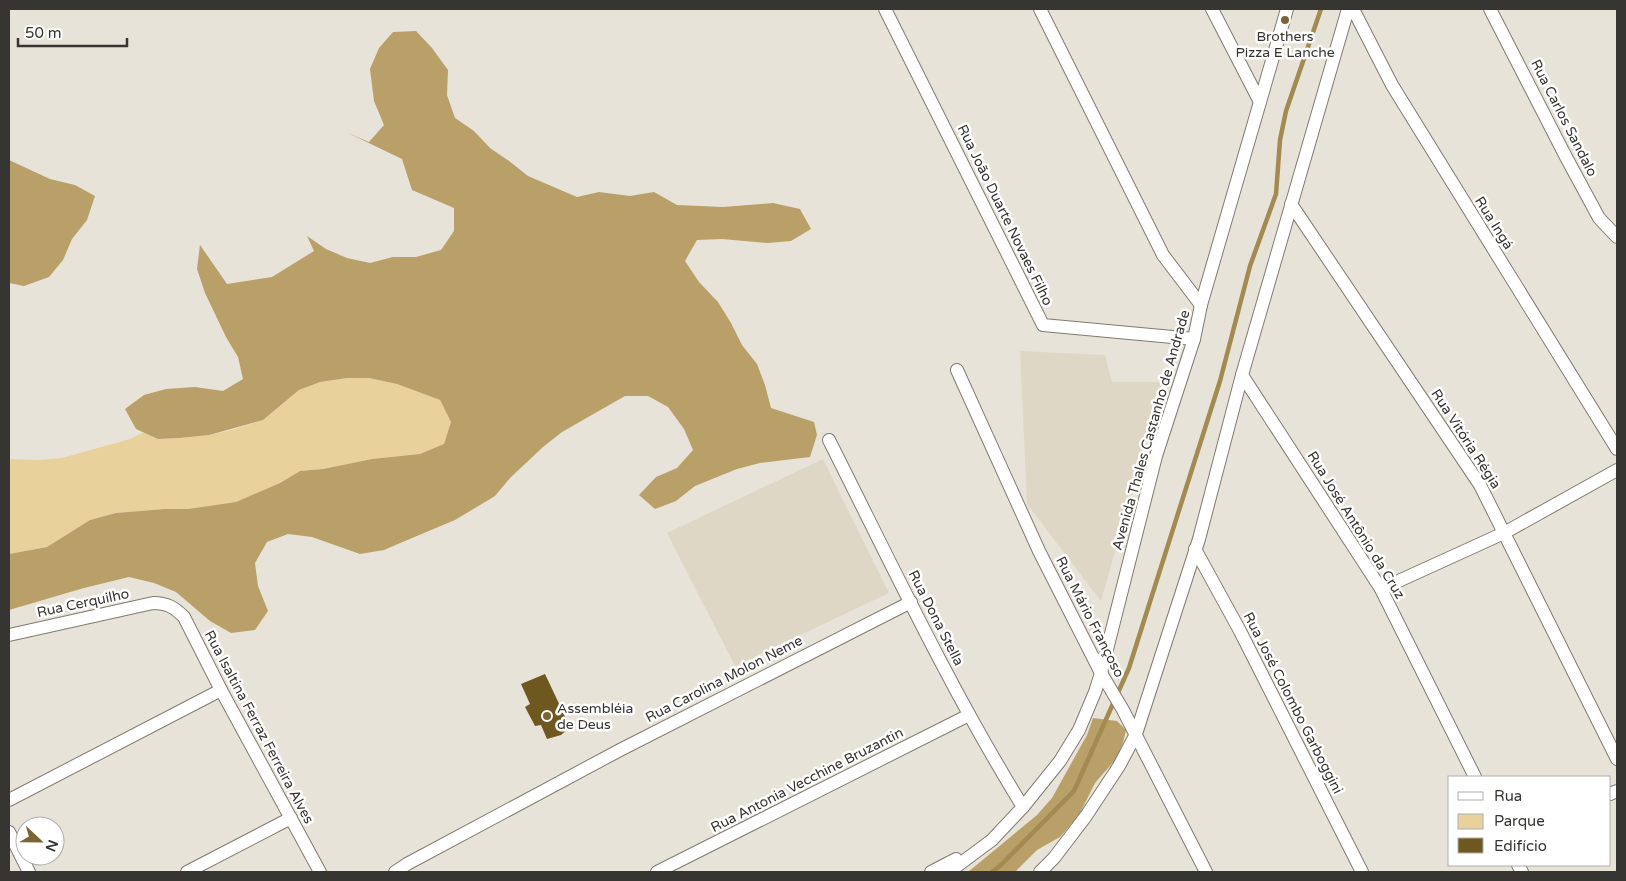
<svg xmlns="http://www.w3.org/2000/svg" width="1626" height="881" font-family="'Varela Round',sans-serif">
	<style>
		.built { fill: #dfd7c5 }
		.green { fill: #e9d19b }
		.forest { fill: #b9a068 }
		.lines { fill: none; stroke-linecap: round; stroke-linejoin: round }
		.stream { stroke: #a28a51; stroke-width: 4.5 }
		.building { fill: #6f581f }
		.minor-casing { stroke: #807b71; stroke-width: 14 }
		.minor { stroke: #fff; stroke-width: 12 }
		.poi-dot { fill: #796534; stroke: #fff; stroke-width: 2 }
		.labels { text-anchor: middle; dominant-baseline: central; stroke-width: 5; stroke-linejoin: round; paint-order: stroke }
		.poi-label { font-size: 14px; fill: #373531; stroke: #fff }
		.street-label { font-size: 14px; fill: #373531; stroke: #fff }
	</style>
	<rect width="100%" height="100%" fill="#e8e3d8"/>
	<!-- built -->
	<g class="built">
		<polygon points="1020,351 1105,355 1112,382 1163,382 1101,601 1027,504"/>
		<polygon points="823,459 889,593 735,666 667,533"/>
	</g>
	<!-- green -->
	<polygon class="green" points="347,378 369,378 397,384 440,400 451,422 444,445 420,454 372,459 323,469 300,471 280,483 236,502 188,509 165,509 116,513 90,520 47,547 9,554 9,459 38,460 62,458 130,439 144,432 158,439 180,438 209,435 232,430 263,420 299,390 320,382"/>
	<!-- forest -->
	<g class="forest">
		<polygon points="416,31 432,48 448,70 447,95 455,118 474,131 490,148 509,161 528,176 577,197 599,192 630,196 654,192 677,205 723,207 773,203 800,209 811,229 791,241 768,243 722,239 697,240 685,261 699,282 718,302 731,323 742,345 757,364 765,385 771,408 814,422 817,435 810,457 760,463 737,469 695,486 676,501 655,509 639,495 656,477 677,468 693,450 684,429 668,407 648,396 625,396 562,432 543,447 510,478 495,496 455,520 405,541 384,550 360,554 312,537 288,534 267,542 255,563 258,586 268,611 255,630 231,633 210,621 176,592 154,583 129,577 84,588 9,610 9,554 47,547 90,520 116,513 165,509 188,509 236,502 280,483 300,471 323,469 372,459 420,454 444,444 451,422 440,400 397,384 369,378 347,378 320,382 299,390 263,420 209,435 180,438 158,439 136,429 125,409 144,395 166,389 195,387 223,391 243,379 238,357 226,337 205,293 197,269 200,245 227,284 272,277 314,251 307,236 326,249 347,258 370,263 393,257 416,257 441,250 454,231 454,208 412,190 402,159 348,133 369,142 384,125 374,101 370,69 379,48 393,32"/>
		<polygon points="9,160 50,179 75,185 95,196 87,220 72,239 63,260 49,277 24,286 9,283"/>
		<polygon points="1093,718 1117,721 1126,730 1123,743 1116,759 1095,783 1079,815 1060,837 1037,850 1015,872 968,872 1037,815 1052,798 1087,735"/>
	</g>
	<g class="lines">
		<!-- stream -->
		<polyline class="stream" points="992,872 1001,865 1074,791 1129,668 1220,381 1250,266 1276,194 1280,140 1286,111 1321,9"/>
	</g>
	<!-- building -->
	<polygon class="building" points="545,674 570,727 561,735 547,739 541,725 535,726 525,707 530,704 521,684"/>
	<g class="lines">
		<defs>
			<g id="minor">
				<polyline points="885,9 1043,325 1194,339"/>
				<polyline points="1040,9 1163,255 1201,305"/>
				<polyline points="1212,9 1260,102"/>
				<polyline points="1353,9 1392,85 1617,449"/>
				<polyline points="1490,9 1566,157 1599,218 1617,237"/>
				<polyline points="1291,204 1480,485 1617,759"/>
				<polyline points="957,370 1039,551 1101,673 1123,710 1206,872"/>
				<polyline points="1242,375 1381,589 1475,777"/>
				<path d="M829,440C891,563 950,689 1023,807"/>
				<polyline points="1195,549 1240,631 1362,872"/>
				<polyline points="1381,589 1504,533 1617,470"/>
				<path d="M9,635L153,603C167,603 174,607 184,617L221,690L320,872"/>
				<polyline points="1610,794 1617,791"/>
				<polyline points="9,800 221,690"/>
				<polyline points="9,832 29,872"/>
				<polyline points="1518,865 1522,872"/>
				<polyline points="187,872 291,818"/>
				<polyline points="395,872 407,864 620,750 911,602"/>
				<polyline points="657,872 969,715"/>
				<polyline points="931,872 956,859"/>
				<polyline points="949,872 992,840 1023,807 1060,761 1079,730 1095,692 1101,673 1156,456 1194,339 1201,305 1287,9"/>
				<polyline points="1040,872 1054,858 1086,816 1119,766 1136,734 1145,706 1199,539 1242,375 1348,9"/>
			</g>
		</defs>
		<!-- minor casing -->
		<use href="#minor" class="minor-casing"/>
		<!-- minor -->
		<use href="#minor" class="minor"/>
	</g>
	<!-- markers -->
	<g class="poi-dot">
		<circle cx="1285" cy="20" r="5"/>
		<circle cx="547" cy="716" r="5"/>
	</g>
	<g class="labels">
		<!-- poi labels -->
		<g class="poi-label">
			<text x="1285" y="36">Brothers<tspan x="1285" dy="16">Pizza E Lanche</tspan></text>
			<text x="557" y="708" text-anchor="start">Assembléia<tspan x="557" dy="16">de Deus</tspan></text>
		</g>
		<!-- street labels -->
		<g class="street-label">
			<text transform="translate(1564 118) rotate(63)">Rua Carlos Sandalo</text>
			<text transform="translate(1005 215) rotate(64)">Rua João Duarte Novaes Filho</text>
			<text transform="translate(1494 223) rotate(58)">Rua Ingá</text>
			<text transform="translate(1151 430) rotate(-74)">Avenida Thales Castanho de Andrade</text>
			<text transform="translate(1466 439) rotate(57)">Rua Vitória Régia</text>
			<text transform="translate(1356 525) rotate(58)">Rua José Antônio da Cruz</text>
			<text transform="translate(83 603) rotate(-12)">Rua Cerquilho</text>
			<text transform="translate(1090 617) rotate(63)">Rua Mário Françoso</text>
			<text transform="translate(936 618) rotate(63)">Rua Dona Stella</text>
			<text transform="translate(724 679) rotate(-27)">Rua Carolina Molon Neme</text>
			<text transform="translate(1293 703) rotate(63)">Rua José Colombo Garboggini</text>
			<text transform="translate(259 727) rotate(62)">Rua Isaltina Ferraz Ferreira Alves</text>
			<text transform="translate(807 780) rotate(-27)">Rua Antonia Vecchine Bruzantin</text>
		</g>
	</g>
	<!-- border -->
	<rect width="1626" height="881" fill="none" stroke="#373531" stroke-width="20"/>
	<!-- legend -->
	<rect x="1448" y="776" width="162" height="90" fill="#ffffff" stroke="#afaead"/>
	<rect x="1458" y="792" width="25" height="8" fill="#ffffff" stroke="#afaead"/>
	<text x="1494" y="801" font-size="15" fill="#373531">Rua</text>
	<rect x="1458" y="814" width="25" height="15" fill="#e9d19b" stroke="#afaead"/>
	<text x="1494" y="826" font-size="15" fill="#373531">Parque</text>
	<rect x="1458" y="838" width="25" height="15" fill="#6f581f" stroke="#afaead"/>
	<text x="1494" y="851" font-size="15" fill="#373531">Edifício</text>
	<!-- north arrow -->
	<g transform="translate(40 841) rotate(112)"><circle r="24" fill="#ffffff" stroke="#afaead"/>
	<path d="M0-4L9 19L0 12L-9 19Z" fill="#796534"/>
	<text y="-8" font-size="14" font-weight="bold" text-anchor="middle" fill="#373531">N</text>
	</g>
	<!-- scale -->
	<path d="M18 38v8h109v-8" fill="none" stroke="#373531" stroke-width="2.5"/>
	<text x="25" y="38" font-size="15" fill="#373531" stroke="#ffffff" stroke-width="4" paint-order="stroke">50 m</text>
</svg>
